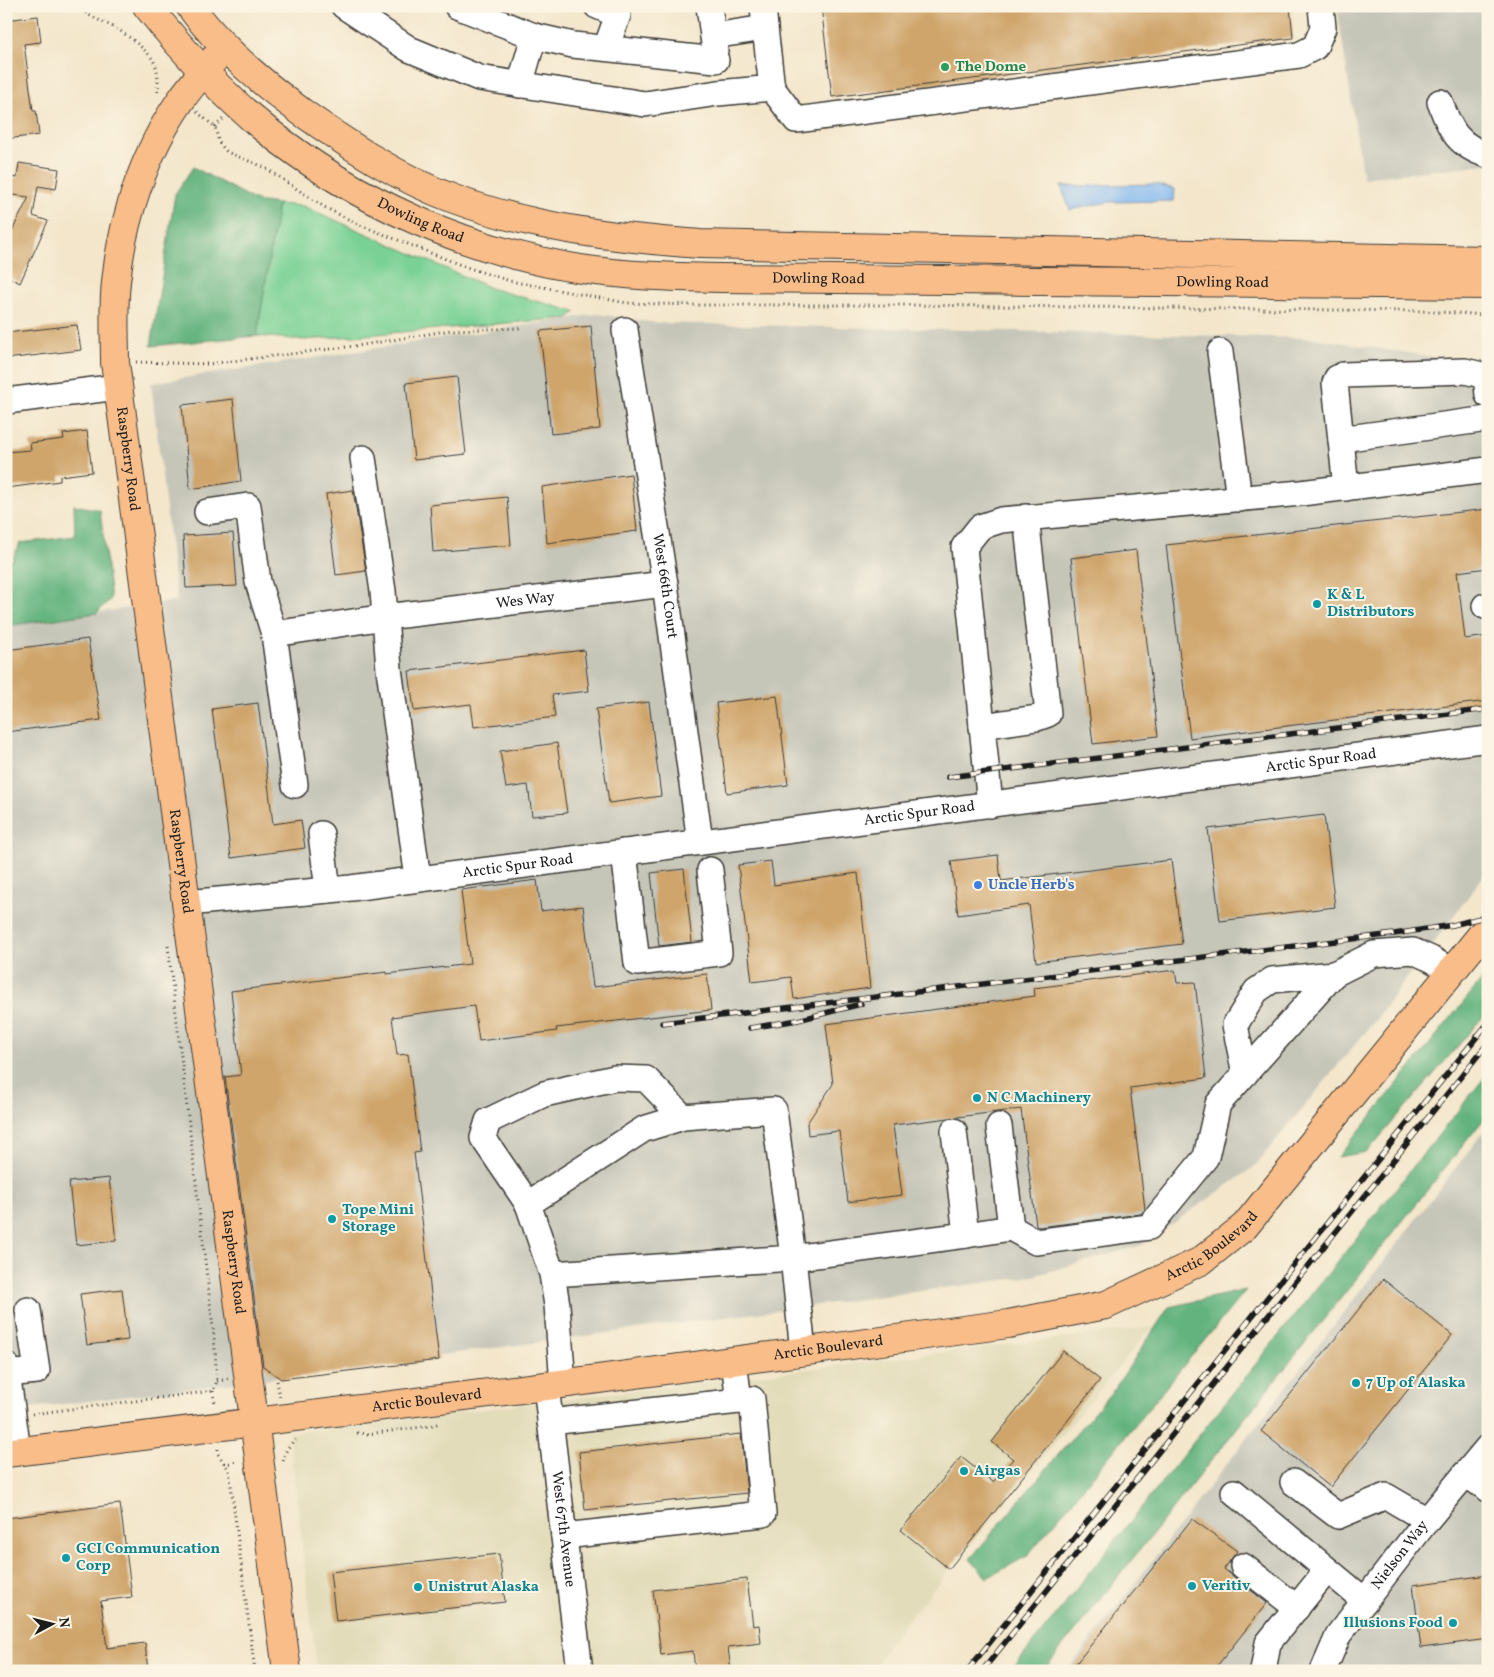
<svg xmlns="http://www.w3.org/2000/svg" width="1494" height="1677" font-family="Vollkorn,serif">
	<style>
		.built { fill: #e2dcba }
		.industrial { fill: #c5c5b8 }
		.green { fill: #79d195; stroke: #4a7658 }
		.forest { fill: #62b37e; stroke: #3f684d }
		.water { fill: #80b7f0; stroke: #4e6a86 }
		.building { fill: #cfa56c }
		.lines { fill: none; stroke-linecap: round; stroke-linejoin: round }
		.minor-casing { stroke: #3c3a36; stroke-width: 28 }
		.major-casing { stroke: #3c3a36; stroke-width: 30 }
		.path { stroke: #3c3a36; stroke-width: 3; stroke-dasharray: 1 4; stroke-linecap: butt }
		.minor { stroke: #fff; stroke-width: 25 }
		.major { stroke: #f8bd89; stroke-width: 28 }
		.rail-casing { stroke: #1c1c1c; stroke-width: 5.5 }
		.rail { stroke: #fcf5e5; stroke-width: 4; stroke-dasharray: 11; stroke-linecap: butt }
		.leisure-dot { fill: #2e9e5b; stroke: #fcf5e5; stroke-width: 2 }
		.culture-dot { fill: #0f9aa8; stroke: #fcf5e5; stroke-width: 2 }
		.shop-dot { fill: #3f7fe0; stroke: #fcf5e5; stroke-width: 2 }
		.labels { text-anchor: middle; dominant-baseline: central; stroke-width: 4; stroke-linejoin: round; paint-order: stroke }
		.leisure-label { font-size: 15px; font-weight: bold; fill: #27864d; stroke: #fcf5e5; text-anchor: start }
		.street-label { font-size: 15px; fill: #1c1c1c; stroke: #fcf5e5 }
		.culture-label { font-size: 15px; font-weight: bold; fill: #0d838f; stroke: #fcf5e5; text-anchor: start }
		.shop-label { font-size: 15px; font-weight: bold; fill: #366cbe; stroke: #fcf5e5; text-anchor: start }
	</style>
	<rect width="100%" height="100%" fill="#fcf5e5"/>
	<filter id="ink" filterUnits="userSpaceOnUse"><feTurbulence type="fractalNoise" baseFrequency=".02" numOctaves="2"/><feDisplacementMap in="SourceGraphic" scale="10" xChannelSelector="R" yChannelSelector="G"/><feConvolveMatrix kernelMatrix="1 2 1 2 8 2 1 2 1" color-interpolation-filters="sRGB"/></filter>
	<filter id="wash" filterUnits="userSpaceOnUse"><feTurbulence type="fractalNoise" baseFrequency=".0096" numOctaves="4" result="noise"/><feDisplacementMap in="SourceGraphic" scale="20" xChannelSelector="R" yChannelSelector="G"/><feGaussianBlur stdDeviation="1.12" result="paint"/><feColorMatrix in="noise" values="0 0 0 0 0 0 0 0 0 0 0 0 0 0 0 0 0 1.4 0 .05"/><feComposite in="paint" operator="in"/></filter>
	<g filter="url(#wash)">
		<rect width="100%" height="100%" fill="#f3e6cb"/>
		<!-- built -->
		<polygon class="built" points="1152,1327 895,1635 872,1671 317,1671 289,1433"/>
		<!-- industrial -->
		<g class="industrial">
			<polygon points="1337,6 1488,6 1488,164 1363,178"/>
			<polygon points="598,314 657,323 1313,338 1488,366 1488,870 1377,1018 1254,1167 1142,1245 1033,1276 211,1386 6,1411 6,626 177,601 151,383"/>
			<polygon points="1488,1126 1488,1671 1067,1671"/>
		</g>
		<!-- green -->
		<polygon class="green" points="278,204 303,206 493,289 576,312 568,318 305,340 257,336"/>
		<!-- forest -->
		<g class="forest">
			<polygon points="193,167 256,201 278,204 257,336 151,346 175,194"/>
			<polygon points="74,505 100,510 111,599 97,613 6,626 6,562 12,560 20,543 75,536"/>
			<polygon points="1488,972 1488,1011 1367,1152 1338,1157"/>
			<polygon points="1488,1073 1488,1114 1043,1671 1011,1671"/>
			<polygon points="1246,1290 1027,1556 987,1578 970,1559 1115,1388 1169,1307"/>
		</g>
		<!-- water -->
		<polygon class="water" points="1155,184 1175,189 1174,201 1109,202 1070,210 1061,186"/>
		<g id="blocks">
			<!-- building -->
			<g class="building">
				<polygon points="821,6 1290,6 1293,38 832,97"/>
				<polygon points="38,16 41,42 24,44 33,111 36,111 39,135 6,139 6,20"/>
				<polygon points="19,163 59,169 56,189 38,186 33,216 48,221 20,283 6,276 6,243 29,197 6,194 6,176 17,178"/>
				<polygon points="77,325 81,350 6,359 6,333"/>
				<polygon points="591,326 600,429 551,434 540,331"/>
				<polygon points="457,377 466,454 414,460 406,383"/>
				<polygon points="233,399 241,481 190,489 182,405"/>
				<polygon points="87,431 92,472 60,476 60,481 6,488 6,452 31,450 30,443 64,439 63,434"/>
				<polygon points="631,474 637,531 547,543 542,487"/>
				<polygon points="353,490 366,571 336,575 326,494"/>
				<polygon points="507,497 511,545 433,552 430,505"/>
				<polygon points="1488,509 1488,568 1457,572 1465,639 1488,636 1488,701 1190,738 1166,545"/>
				<polygon points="233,533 237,586 186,588 183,536"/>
				<polygon points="1136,550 1158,736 1093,744 1071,558"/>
				<polygon points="88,639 101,720 6,732 6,650"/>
				<polygon points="584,650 589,691 552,695 555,717 474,727 471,704 414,711 409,671"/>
				<polygon points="777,696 788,785 727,793 716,703"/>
				<polygon points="649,702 661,796 609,803 596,709"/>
				<polygon points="258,703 273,824 301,820 305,848 231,858 212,709"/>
				<polygon points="557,743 567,813 532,816 528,785 506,788 500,751"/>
				<polygon points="1324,815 1335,907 1220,921 1208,829"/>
				<polygon points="998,855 1001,881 1171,860 1182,944 1036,962 1029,905 958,915 951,861"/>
				<polygon points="771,861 774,885 858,873 870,988 794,999 791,977 752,982 738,865"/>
				<polygon points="684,869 692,942 659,946 651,873"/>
				<polygon points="537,880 541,911 583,906 593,987 707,974 711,1010 556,1028 557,1031 479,1041 474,1006 392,1017 397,1055 408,1054 420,1152 414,1153 439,1360 281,1379 263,1366 225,1077 241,1075 231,991 387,972 387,974 470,964 461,890"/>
				<polygon points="1175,970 1177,983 1195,982 1206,1078 1130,1088 1145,1209 1141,1214 1039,1227 1036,1225 1021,1109 893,1125 902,1195 848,1202 839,1131 808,1135 807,1123 833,1084 826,1024 1035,996 1034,988"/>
				<polygon points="109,1178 116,1241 76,1245 69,1182"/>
				<polygon points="1383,1279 1452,1335 1330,1487 1261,1431"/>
				<polygon points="122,1289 128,1340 87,1345 80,1294"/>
				<polygon points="1063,1351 1100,1380 949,1569 901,1530 961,1457 993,1482 1013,1459 992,1442"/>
				<polygon points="741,1434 747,1493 585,1510 579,1452"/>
				<polygon points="120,1504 132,1597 101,1601 107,1648 145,1643 148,1671 6,1671 6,1518"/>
				<polygon points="1192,1519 1237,1551 1224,1569 1267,1603 1213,1671 1070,1671"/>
				<polygon points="499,1554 505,1602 336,1621 330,1572"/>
				<polygon points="1488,1575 1488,1639 1421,1648 1413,1585"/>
				<polygon points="747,1579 753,1626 759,1625 761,1643 728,1647 731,1671 695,1671 693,1651 661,1655 653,1590"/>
			</g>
		</g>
	</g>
	<g filter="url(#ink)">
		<use href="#blocks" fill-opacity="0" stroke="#3c3a36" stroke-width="1"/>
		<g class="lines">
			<defs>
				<g id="minor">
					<polyline points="344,6 409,49 479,78 645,104 718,93 772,88 765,28 713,36"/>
					<polyline points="457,6 534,36 573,45 716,60"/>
					<polyline points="597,6 618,15 606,48"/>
					<polyline points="709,6 715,51"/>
					<polyline points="763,6 765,28"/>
					<polyline points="520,85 534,36"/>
					<polyline points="772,88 796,120 1299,55 1315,47 1323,28 1321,6"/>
					<path d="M1440,102C1450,130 1458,146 1488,155"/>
					<path id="s1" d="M625,330L665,584L700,842"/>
					<polyline points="1220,352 1239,499"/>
					<polyline points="6,401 118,387"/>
					<polyline points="1341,439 1488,419"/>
					<polyline points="363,458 383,591 389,669 418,879"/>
					<polyline points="1346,488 1335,383 1337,378 1343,375 1465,371 1486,376 1488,395"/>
					<polyline points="207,512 248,506 258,582 274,634"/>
					<polyline points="1485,606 1488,606"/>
					<polyline points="982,726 1037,718 1048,714 1026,517"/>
					<path id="s2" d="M295,785L274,634L385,617L665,584"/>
					<polyline points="990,805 964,547 980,527 1001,520 1301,493 1488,470"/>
					<polyline points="321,834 328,890"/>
					<polyline points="624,852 637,963 719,953 710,870"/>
					<path id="s3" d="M186,903L351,888L1488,739"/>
					<polyline points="1334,974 1374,954 1413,951 1431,959 1452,971"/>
					<polyline points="528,1204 483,1138 488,1121 544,1094 615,1078 646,1079 683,1117"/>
					<polyline points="1011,1228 1036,1242 1149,1227 1206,1157 1218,1104 1334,974 1272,980 1256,991 1235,1025 1245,1074"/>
					<polyline points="966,1235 1011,1228 999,1126"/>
					<polyline points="552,1274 793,1258 774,1110 683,1117 644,1129 528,1204 552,1274 557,1305 563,1384"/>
					<polyline points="803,1351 793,1258 966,1235 954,1131"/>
					<polyline points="6,1365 18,1451"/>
					<polyline points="6,1374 37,1371 28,1310"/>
					<path id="s4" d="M546,1386L580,1671"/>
					<polyline points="550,1422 739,1401 734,1361"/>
					<polyline points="1465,1474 1488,1489"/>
					<polyline points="1293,1482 1338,1516 1386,1496 1427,1520"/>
					<polyline points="1234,1492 1365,1601"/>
					<polyline points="564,1536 763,1514 752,1399 739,1401"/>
					<polyline points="1243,1566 1297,1608"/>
					<polyline points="1263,1671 1268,1643 1327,1570"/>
					<path id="s5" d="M1323,1671L1339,1634L1427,1520L1488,1447"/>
				</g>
				<g id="major">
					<path id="s6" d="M147,6C182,50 222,94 265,129C355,201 467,251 581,269C627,276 674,277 721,278L1488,285"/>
					<path d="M190,6C220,48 262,83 303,113C350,146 400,179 454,199C533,228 617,238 700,244L1488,260"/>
					<path id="s7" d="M225,47C210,64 194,81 181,100C145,151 122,220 116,282C113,308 115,335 115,362L287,1671"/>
					<path id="s8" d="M6,1453L546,1386L1008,1324L1106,1305L1201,1261L1245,1226L1488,927"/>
				</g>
			</defs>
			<!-- minor casing -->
			<use href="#minor" class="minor-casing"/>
			<!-- major casing -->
			<use href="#major" class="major-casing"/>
			<!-- path -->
			<g class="path">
				<path d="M78,6C88,17 102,21 115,28C125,33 147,50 153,60C159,69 158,84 158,94"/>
				<polyline points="197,112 215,127 219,143 227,152 264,167 324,207 360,225 466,267 510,281 627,303 691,305 907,305 1423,311 1488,315"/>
				<polyline points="215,127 223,119"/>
				<polyline points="136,362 208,364 363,345 451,330 522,328"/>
				<polyline points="217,1381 229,1379"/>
				<polyline points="277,1381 280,1397"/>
				<polyline points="213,1391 215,1405"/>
				<polyline points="32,1414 213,1391 217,1381 214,1336 168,946"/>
				<polyline points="357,1433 368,1434 430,1426 440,1423"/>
				<polyline points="218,1449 218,1454 229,1470 255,1671"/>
				<path d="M283,1461C284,1453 289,1444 296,1440"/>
				<polyline points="224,1464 238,1462"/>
			</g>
			<!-- minor -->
			<use href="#minor" class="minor"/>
			<!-- major -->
			<use href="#major" class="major"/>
			<defs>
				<g id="rail">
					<polyline points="948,777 1488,709"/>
					<polyline points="662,1023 1394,934 1453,925 1488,916"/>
					<polyline points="750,1028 798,1020 861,1004"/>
					<polyline points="967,1671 1488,1023"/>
					<polyline points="982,1671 1488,1043"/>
				</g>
			</defs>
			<!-- rail casing -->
			<use href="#rail" class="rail-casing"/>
			<!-- rail -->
			<use href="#rail" class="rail"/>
		</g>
	</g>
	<!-- markers -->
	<circle class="leisure-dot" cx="945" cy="67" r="5"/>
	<g class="culture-dot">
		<circle cx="1317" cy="604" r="5"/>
		<circle cx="977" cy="1098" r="5"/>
		<circle cx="332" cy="1219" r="5"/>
		<circle cx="1356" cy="1383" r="5"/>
		<circle cx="964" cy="1471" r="5"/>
		<circle cx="66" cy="1558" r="5"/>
		<circle cx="1192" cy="1586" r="5"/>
		<circle cx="418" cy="1587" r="5"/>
		<circle cx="1453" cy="1623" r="5"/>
	</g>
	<circle class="shop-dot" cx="978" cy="885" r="5"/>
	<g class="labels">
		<!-- leisure labels -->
		<g class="leisure-label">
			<text x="955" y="67">The Dome</text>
		</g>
		<!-- street labels -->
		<g class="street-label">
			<text stroke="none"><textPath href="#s6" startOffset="352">Dowling Road</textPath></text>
			<text stroke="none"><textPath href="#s6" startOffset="758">Dowling Road</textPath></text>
			<text stroke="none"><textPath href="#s6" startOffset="1162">Dowling Road</textPath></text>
			<text stroke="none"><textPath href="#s7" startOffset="442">Raspberry Road</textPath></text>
			<text stroke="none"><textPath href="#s1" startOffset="259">West 66th Court</textPath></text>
			<text stroke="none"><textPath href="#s2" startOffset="406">Wes Way</textPath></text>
			<text stroke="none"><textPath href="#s3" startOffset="1144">Arctic Spur Road</textPath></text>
			<text stroke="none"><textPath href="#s3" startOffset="739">Arctic Spur Road</textPath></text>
			<text stroke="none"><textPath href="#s7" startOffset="848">Raspberry Road</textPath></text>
			<text stroke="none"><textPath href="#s3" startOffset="334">Arctic Spur Road</textPath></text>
			<text stroke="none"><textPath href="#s8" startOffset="1232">Arctic Boulevard</textPath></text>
			<text stroke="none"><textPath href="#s7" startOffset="1252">Raspberry Road</textPath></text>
			<text stroke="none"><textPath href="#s8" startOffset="829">Arctic Boulevard</textPath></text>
			<text stroke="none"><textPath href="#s8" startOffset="424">Arctic Boulevard</textPath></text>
			<text stroke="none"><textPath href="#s4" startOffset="144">West 67th Avenue</textPath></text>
			<text stroke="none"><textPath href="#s5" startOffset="140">Nielson Way</textPath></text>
		</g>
		<!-- culture labels -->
		<g class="culture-label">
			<text x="1327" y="595">K &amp; L<tspan x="1327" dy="17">Distributors</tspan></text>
			<text x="987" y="1098">N C Machinery</text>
			<text x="342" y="1210">Tope Mini<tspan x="342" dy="17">Storage</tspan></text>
			<text x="1366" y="1383">7 Up of Alaska</text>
			<text x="974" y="1471">Airgas</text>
			<text x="76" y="1549">GCI Communication<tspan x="76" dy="17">Corp</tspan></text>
			<text x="1202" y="1586">Veritiv</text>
			<text x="428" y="1587">Unistrut Alaska</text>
			<text x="1443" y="1623" text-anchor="end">Illusions Food</text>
		</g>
		<!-- shop labels -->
		<g class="shop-label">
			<text x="988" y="885">Uncle Herb's</text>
		</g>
	</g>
	<!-- margin -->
	<rect width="1494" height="1677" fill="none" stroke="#fcf5e5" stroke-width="25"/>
	<!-- north arrow -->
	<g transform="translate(52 1624) rotate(83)" stroke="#fcf5e5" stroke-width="4" paint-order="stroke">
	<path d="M0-4L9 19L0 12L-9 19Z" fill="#1c1c1c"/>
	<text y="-8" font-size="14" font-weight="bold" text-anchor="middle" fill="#1c1c1c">N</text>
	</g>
</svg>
